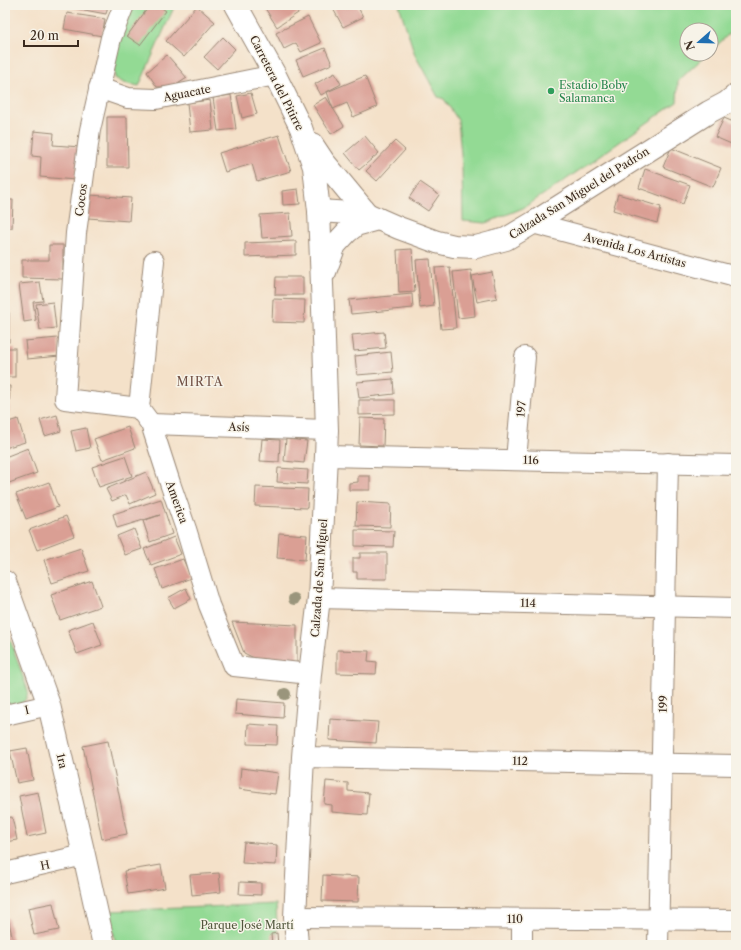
<svg xmlns="http://www.w3.org/2000/svg" width="741" height="950" font-family="'Libre Caslon Text',serif">
	<style>
		.built { fill: #f2d5bd }
		.green { fill: #93da94; stroke: #678259 }
		.building { fill: #da9f94 }
		.lines { fill: none; stroke-linecap: round; stroke-linejoin: round }
		.minor-casing { stroke: #988674; stroke-width: 22 }
		.tertiary-casing { stroke: #988674; stroke-width: 24 }
		.secondary-casing { stroke: #988674; stroke-width: 24 }
		.minor { stroke: #fff; stroke-width: 20 }
		.tertiary { stroke: #fff; stroke-width: 22 }
		.secondary { stroke: #fff; stroke-width: 22 }
		.tree { fill: #9a957b }
		.leisure-dot { fill: #2e9e5b; stroke: #f7f3e8; stroke-width: 1.5 }
		.labels { text-anchor: middle; dominant-baseline: central; stroke-width: 3; stroke-linejoin: round; paint-order: stroke }
		.street-label { font-size: 11px; fill: #3b2a1e; stroke: #f7f3e8 }
		.leisure-label { font-size: 11px; fill: #27864d; stroke: #f7f3e8; text-anchor: start }
		.park-label { font-size: 11px; fill: #51563c; stroke: #f7f3e8 }
		.neighbourhood-label { font-size: 12px; letter-spacing: 1px; fill: #735347; stroke: #f7f3e8 }
	</style>
	<rect width="100%" height="100%" fill="#f7f3e8"/>
	<filter id="ink" filterUnits="userSpaceOnUse"><feTurbulence type="fractalNoise" baseFrequency=".025" numOctaves="2"/><feDisplacementMap in="SourceGraphic" scale="8" xChannelSelector="R" yChannelSelector="G"/><feConvolveMatrix kernelMatrix="1 2 1 2 8 2 1 2 1" color-interpolation-filters="sRGB"/></filter>
	<filter id="wash" filterUnits="userSpaceOnUse"><feTurbulence type="fractalNoise" baseFrequency=".012" numOctaves="4" result="noise"/><feDisplacementMap in="SourceGraphic" scale="16" xChannelSelector="R" yChannelSelector="G"/><feGaussianBlur stdDeviation="0.9" result="paint"/><feColorMatrix in="noise" values="0 0 0 0 0 0 0 0 0 0 0 0 0 0 0 0 0 1.4 0 .05"/><feComposite in="paint" operator="in"/></filter>
	<g filter="url(#wash)">
		<rect width="100%" height="100%" fill="#f4e1c9"/>
		<!-- built -->
		<polygon class="built" points="506,941 506,945 321,945 321,942"/>
		<!-- green -->
		<g class="green">
			<path d="M134,5H175L139,86L124,83L115,78C110,54 125,27 134,5Z"/>
			<polygon points="399,5 736,5 736,27 711,51 711,30 687,30 687,54 707,54 678,81 677,102 564,181 523,208 486,223 463,221 462,167 458,120 444,99 438,97 415,55"/>
			<path d="M5,625L28,691C26,706 17,705 5,708Z"/>
			<polygon points="276,904 278,945 116,945 109,911"/>
		</g>
		<g id="blocks">
			<!-- building -->
			<g class="building">
				<polygon points="63,5 108,5 106,14 63,6"/>
				<polygon points="150,5 158,5 166,11 140,45 127,36"/>
				<polygon points="263,5 310,5 277,27"/>
				<polygon points="331,5 357,5 363,17 343,27"/>
				<polygon points="197,6 215,22 184,57 166,41"/>
				<polygon points="67,13 105,19 102,36 64,29"/>
				<polygon points="308,17 321,43 301,52 296,43 284,49 276,33"/>
				<polygon points="223,37 235,49 217,69 204,57"/>
				<polygon points="325,48 332,64 303,76 296,60"/>
				<polygon points="167,55 187,78 173,87 157,87 147,72"/>
				<polygon points="335,73 341,84 321,95 315,84"/>
				<polygon points="365,76 377,107 353,117 347,103 333,109 327,92"/>
				<polygon points="251,93 257,114 242,118 237,96"/>
				<polygon points="231,95 236,129 218,131 213,98"/>
				<polygon points="326,97 344,126 331,134 313,105"/>
				<polygon points="210,100 213,130 190,132 187,103"/>
				<polygon points="107,117 127,117 128,167 107,167"/>
				<polygon points="724,118 736,123 736,146 715,137"/>
				<rect x="5" y="122" width="3" height="26"/>
				<polygon points="34,131 54,133 53,145 81,147 75,180 40,177 41,157 32,156"/>
				<polygon points="279,135 291,171 257,181 252,164 225,172 219,153"/>
				<polygon points="365,136 379,153 359,170 345,153"/>
				<polygon points="395,141 405,150 377,181 366,171"/>
				<polygon points="671,148 721,168 713,187 663,167"/>
				<rect x="5" y="162" width="4" height="29"/>
				<polygon points="645,169 690,185 683,204 639,188"/>
				<polygon points="420,182 439,195 428,211 409,198"/>
				<polygon points="298,189 300,204 283,205 282,191"/>
				<polygon points="618,194 661,207 657,223 613,210"/>
				<polygon points="90,195 131,198 129,221 88,218"/>
				<polygon points="5,200 13,200 12,228 5,228"/>
				<polygon points="290,213 292,236 262,238 260,215"/>
				<polygon points="296,241 296,255 245,257 245,243"/>
				<polygon points="49,245 63,245 63,279 22,278 22,260 49,260"/>
				<polygon points="412,249 415,292 399,293 397,250"/>
				<polygon points="430,259 434,306 420,308 416,260"/>
				<polygon points="450,267 456,328 441,329 435,268"/>
				<polygon points="471,270 475,316 458,318 453,272"/>
				<polygon points="492,272 497,298 477,302 472,276"/>
				<polygon points="276,277 303,277 303,295 275,295"/>
				<polygon points="40,282 43,301 33,302 36,320 24,322 19,284"/>
				<polygon points="412,294 413,308 351,314 349,300"/>
				<polygon points="273,299 305,300 304,323 272,322"/>
				<polygon points="53,302 56,328 40,330 36,304"/>
				<rect x="5" y="313" width="4" height="29"/>
				<polygon points="384,332 386,348 354,351 352,335"/>
				<polygon points="58,338 60,356 27,359 25,341"/>
				<rect x="5" y="348" width="10" height="29"/>
				<polygon points="391,352 393,372 357,375 355,356"/>
				<polygon points="393,379 394,394 359,398 357,382"/>
				<polygon points="5,386 10,386 9,413 5,413"/>
				<polygon points="359,400 395,400 395,414 359,415"/>
				<polygon points="57,415 61,431 45,436 40,420"/>
				<polygon points="360,418 384,419 383,446 359,445"/>
				<polygon points="18,419 25,442 5,448 5,423"/>
				<polygon points="128,427 135,448 102,460 94,439"/>
				<polygon points="86,428 90,448 76,451 71,431"/>
				<polygon points="262,439 280,440 279,462 260,461"/>
				<polygon points="286,439 307,441 304,463 284,461"/>
				<polygon points="28,448 37,473 6,484 5,481 5,457"/>
				<polygon points="125,456 132,476 99,487 92,467"/>
				<polygon points="278,468 308,470 307,484 277,482"/>
				<polygon points="146,472 155,493 130,504 126,495 112,501 106,489"/>
				<polygon points="358,476 370,476 370,490 349,490 349,483 358,482"/>
				<polygon points="49,482 58,507 26,519 16,494"/>
				<polygon points="256,487 308,489 307,508 255,506"/>
				<polygon points="161,499 172,534 150,542 143,521 160,515 117,528 113,514"/>
				<polygon points="357,502 391,504 390,527 356,526"/>
				<polygon points="66,516 74,536 37,550 29,530"/>
				<polygon points="134,529 142,549 125,555 117,536"/>
				<polygon points="355,530 394,531 393,547 355,546"/>
				<polygon points="279,533 307,535 305,560 277,558"/>
				<polygon points="174,537 181,554 151,565 144,549"/>
				<polygon points="81,548 89,571 52,583 44,560"/>
				<polygon points="360,553 387,553 387,579 357,579 357,572 353,572 353,558 360,558"/>
				<polygon points="183,559 191,578 162,589 155,569"/>
				<polygon points="92,581 101,606 60,620 51,595"/>
				<polygon points="186,588 191,599 174,608 168,598"/>
				<polygon points="93,621 102,645 77,654 68,630"/>
				<polygon points="232,622 297,625 297,665 262,662 244,653"/>
				<polygon points="337,650 369,651 368,661 377,662 376,674 337,673"/>
				<polygon points="236,699 284,703 283,718 235,714"/>
				<polygon points="330,719 378,722 376,743 329,740"/>
				<polygon points="248,724 278,726 277,745 247,744"/>
				<polygon points="108,741 127,834 102,839 83,746"/>
				<polygon points="27,748 33,780 17,783 10,751"/>
				<polygon points="241,768 278,773 275,794 239,789"/>
				<polygon points="326,781 348,783 348,791 369,793 367,815 332,812 332,805 324,804"/>
				<polygon points="38,792 46,833 27,837 19,796"/>
				<polygon points="12,817 17,840 5,842 5,818"/>
				<polygon points="244,842 277,845 276,865 242,863"/>
				<polygon points="161,865 165,888 128,894 124,871"/>
				<polygon points="219,873 221,892 192,895 190,875"/>
				<polygon points="323,875 359,877 358,902 322,901"/>
				<polygon points="240,882 261,883 261,895 239,894"/>
				<polygon points="53,903 59,930 34,935 28,908"/>
				<polygon points="5,918 8,918 14,945 5,945"/>
				<polygon points="277,933 278,945 272,945 271,934"/>
			</g>
		</g>
	</g>
	<g filter="url(#ink)">
		<use href="#blocks" fill-opacity="0" stroke="#988674" stroke-width="1"/>
		<g class="lines">
			<defs>
				<g id="minor">
					<polyline points="124,5 111,38 90,130 76,233 65,399 139,408"/>
					<polyline points="99,88 128,98 156,99 275,75"/>
					<polyline points="533,223 736,277"/>
					<polyline points="154,261 139,408 151,424 171,486 186,529 209,605 234,666 310,674"/>
					<polyline points="151,424 327,430"/>
					<polyline points="326,456 736,465"/>
					<polyline points="516,460 525,357"/>
					<polyline points="319,598 736,608"/>
					<polyline points="5,715 49,705"/>
					<polyline points="303,757 736,765"/>
					<polyline points="5,873 84,855"/>
					<polyline points="295,917 736,920"/>
					<polyline points="522,945 522,919"/>
					<polyline points="658,945 668,463"/>
				</g>
				<polyline id="tertiary" points="5,582 49,705 84,855 104,945"/>
				<g id="secondary">
					<polyline points="236,5 275,75 301,128 314,167 319,211 323,309 327,430 326,456 319,598 310,674 303,757 295,917 297,945"/>
					<polyline points="312,144 324,162 367,214"/>
					<polyline points="319,211 367,214 399,228 437,242 454,246 476,247 506,239 533,223 709,112 726,103 736,95"/>
					<polyline points="325,272 335,245 347,232 356,225 378,219"/>
				</g>
			</defs>
			<!-- minor casing -->
			<use href="#minor" class="minor-casing"/>
			<!-- tertiary casing -->
			<use href="#tertiary" class="tertiary-casing"/>
			<!-- secondary casing -->
			<use href="#secondary" class="secondary-casing"/>
			<!-- minor -->
			<use href="#minor" class="minor"/>
			<!-- tertiary -->
			<use href="#tertiary" class="tertiary"/>
			<!-- secondary -->
			<use href="#secondary" class="secondary"/>
		</g>
		<!-- trees -->
		<g class="tree">
			<circle cx="294" cy="599" r="6"/>
			<circle cx="285" cy="694" r="6"/>
		</g>
	</g>
	<!-- markers -->
	<circle class="leisure-dot" cx="551" cy="91" r="4"/>
	<g class="labels">
		<!-- street labels -->
		<g class="street-label">
			<text transform="translate(277 83) rotate(63)">Carretera del Pitirre</text>
			<text transform="translate(187 93) rotate(-11)">Aguacate</text>
			<text transform="translate(579 193) rotate(-32)">Calzada San Miguel del Padrón</text>
			<text transform="translate(81 200) rotate(-82)">Cocos</text>
			<text transform="translate(635 250) rotate(15)">Avenida Los Artistas</text>
			<text transform="translate(521 409) rotate(-85)">197</text>
			<text transform="translate(239 427) rotate(2)">Asís</text>
			<text transform="translate(531 460) rotate(1)">116</text>
			<text transform="translate(177 502) rotate(70)">America</text>
			<text transform="translate(319 578) rotate(-86)">Calzada de San Miguel</text>
			<text transform="translate(528 603) rotate(1)">114</text>
			<text transform="translate(663 704) rotate(-89)">199</text>
			<text transform="translate(27 710) rotate(-13)">I</text>
			<text transform="translate(62 761) rotate(77)">1ra</text>
			<text transform="translate(520 761) rotate(1)">112</text>
			<text transform="translate(45 865) rotate(-12)">H</text>
			<text x="515" y="919">110</text>
		</g>
		<!-- leisure labels -->
		<g class="leisure-label">
			<text x="559" y="85">Estadio Boby<tspan x="559" dy="13">Salamanca</tspan></text>
		</g>
		<!-- park labels -->
		<g class="park-label">
			<text x="247" y="925">Parque José Martí</text>
		</g>
		<!-- neighbourhood labels -->
		<g class="neighbourhood-label">
			<text x="200" y="381">MIRTA</text>
		</g>
	</g>
	<!-- margin -->
	<rect width="741" height="950" fill="none" stroke="#f7f3e8" stroke-width="20"/>
	<!-- north arrow -->
	<g transform="translate(699 42) rotate(250)"><circle r="19" fill="#f7f3e8" stroke="#aca397"/>
	<path d="M0-3L7 15L0 10L-7 15Z" fill="#1f6fb2"/>
	<text y="-6" font-size="11" font-weight="bold" text-anchor="middle" fill="#3b2a1e">N</text>
	</g>
	<!-- scale -->
	<path d="M24 40v6h54v-6" fill="none" stroke="#3b2a1e" stroke-width="2"/>
	<text x="30" y="40" font-size="12" fill="#3b2a1e" stroke="#f7f3e8" stroke-width="3" paint-order="stroke">20 m</text>
</svg>
